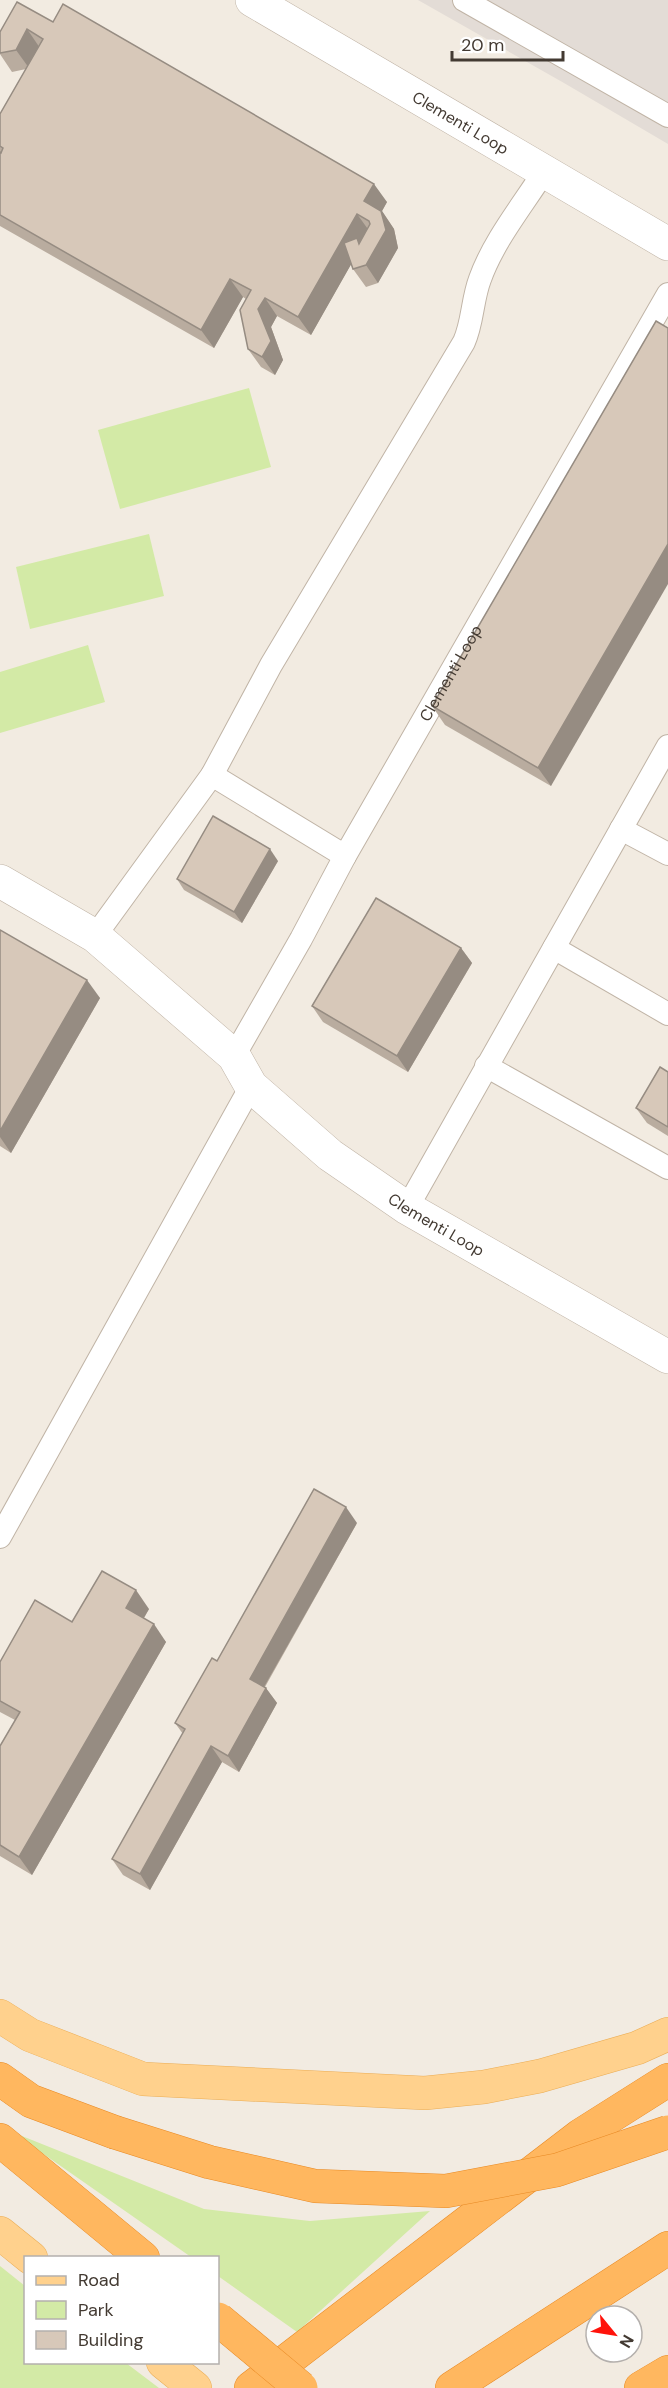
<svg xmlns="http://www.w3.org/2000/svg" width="668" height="2388" font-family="'DM Sans',sans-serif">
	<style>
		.industrial { fill: #e3dcd6 }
		.green { fill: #d3eaa6 }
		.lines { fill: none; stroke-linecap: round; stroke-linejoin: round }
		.lane-casing { stroke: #c0b4a6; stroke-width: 24 }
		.street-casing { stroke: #c0b4a6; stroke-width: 34 }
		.primary-casing { stroke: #ebad55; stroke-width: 34 }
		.highway-casing { stroke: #e88a25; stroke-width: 34 }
		.lane { stroke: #fff; stroke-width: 22 }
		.street { stroke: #fff; stroke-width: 33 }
		.primary { stroke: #ffd18d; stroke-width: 33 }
		.highway { stroke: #ffb75f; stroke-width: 33 }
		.highway-bridge-casing { stroke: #e88a25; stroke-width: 34; stroke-linecap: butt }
		.highway-bridge { stroke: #ffb75f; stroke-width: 33 }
		.wall { fill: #b9ac9f }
		.shaded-wall { fill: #968c82 }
		.building { fill: #d7c8b9; stroke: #968c82; stroke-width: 1.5 }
		.labels { text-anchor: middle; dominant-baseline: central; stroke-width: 6; stroke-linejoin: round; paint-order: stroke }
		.street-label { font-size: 16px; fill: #433a32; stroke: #fff }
	</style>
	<rect width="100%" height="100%" fill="#f2ebe1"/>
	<!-- industrial -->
	<polygon class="industrial" points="418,0 668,0 668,144 564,83"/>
	<!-- green -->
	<g class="green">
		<polygon points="249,388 271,467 120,509 98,430"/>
		<polygon points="149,534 164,596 30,629 16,567"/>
		<polygon points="88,645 105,702 0,733 0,672"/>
		<polygon points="12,2132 204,2209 310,2221 430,2211 297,2332 218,2276 218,2258 191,2257"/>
		<polygon points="0,2266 25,2286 26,2362 126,2363 159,2388 0,2388"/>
	</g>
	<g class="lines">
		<defs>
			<g id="lane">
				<polyline points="464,0 668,116"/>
				<polyline points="212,775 345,856"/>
				<polyline points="621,829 668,854"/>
				<path d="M95,936L212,775L271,665L464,342C473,322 472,300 480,279C494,240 523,205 545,170"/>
				<polyline points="554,948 668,1014"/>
				<path id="s1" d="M234,1056L301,939L345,856L668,294"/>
				<polyline points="486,1066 668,1168"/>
				<polyline points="407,1208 668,746"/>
				<polyline points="0,1537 251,1086"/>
			</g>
			<g id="street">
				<path id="s2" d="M252,0L668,244"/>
				<path id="s3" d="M0,881L95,936L234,1056L251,1086L330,1155L407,1208L668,1357"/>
			</g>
			<g id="primary">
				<polyline points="0,2016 30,2035 143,2079 425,2093 484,2087 540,2076 637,2048 668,2034"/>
				<polyline points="0,2233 31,2258"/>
				<polyline points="163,2362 195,2388"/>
			</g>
			<g id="highway">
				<polyline points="0,2079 31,2101 114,2132"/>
				<polyline points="0,2140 143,2258"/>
				<polyline points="251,2388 581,2135 668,2080"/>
				<polyline points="452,2388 668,2248"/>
				<polyline points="641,2388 668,2372"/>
			</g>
		</defs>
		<!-- lane casing -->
		<use href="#lane" class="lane-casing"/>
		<!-- street casing -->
		<use href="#street" class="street-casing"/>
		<!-- primary casing -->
		<use href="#primary" class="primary-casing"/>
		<!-- highway casing -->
		<use href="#highway" class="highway-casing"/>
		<!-- lane -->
		<use href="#lane" class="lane"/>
		<!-- street -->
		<use href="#street" class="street"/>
		<!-- primary -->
		<use href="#primary" class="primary"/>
		<!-- highway -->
		<use href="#highway" class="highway"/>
		<defs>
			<g id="highway-bridge">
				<polyline points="114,2132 209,2162 315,2186 446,2191 557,2170 668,2132"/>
				<polyline points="218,2319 301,2388"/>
			</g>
		</defs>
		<!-- highway-bridge casing -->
		<use href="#highway-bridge" class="highway-bridge-casing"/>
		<!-- highway-bridge -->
		<use href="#highway-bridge" class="highway-bridge"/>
	</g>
	<!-- wall -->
	<g class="wall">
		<polygon points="53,22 387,202 382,211 394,229 398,248 378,283 366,287 353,269 351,264 311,335 277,316 271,327 283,360 275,375 261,367 248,349 246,299 243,297 214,348 0,226 0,114 26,69 12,72 0,54 0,32"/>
		<polygon points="668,328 551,786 445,725 432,706"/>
		<polygon points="278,861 242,923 184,890 177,879"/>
		<polygon points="0,930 100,998 11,1153 0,1146"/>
		<polygon points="461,948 472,963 408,1072 323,1022 312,1006"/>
		<polygon points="668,1072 668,1136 647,1123 636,1108"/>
		<polygon points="357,1523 265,1687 277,1703 239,1772 222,1762 150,1890 123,1875 112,1859 183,1734 175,1723"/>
		<polygon points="149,1609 144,1618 166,1642 32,1875 0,1856 0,1746 15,1720 0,1712 0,1662 72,1622"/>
	</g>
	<!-- shaded-wall -->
	<g class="shaded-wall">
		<polygon points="27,29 40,48 29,68 16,50"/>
		<polygon points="374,184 387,202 382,211 394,229 398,248 378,283 366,265 361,247 311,335 298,317 357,214 370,232 386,230 364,201"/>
		<polygon points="230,279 243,297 214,348 201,330"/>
		<polygon points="265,298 277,316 271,327 283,360 275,375 262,357 258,309"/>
		<polygon points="668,544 668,584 551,786 538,768"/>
		<polygon points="270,849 278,861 242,923 234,912"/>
		<polygon points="461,948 472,963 408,1072 397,1056"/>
		<polygon points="87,980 100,998 11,1153 0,1137 0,1131"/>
		<polygon points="346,1507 357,1523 260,1694 250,1679"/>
		<polygon points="136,1590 149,1609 139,1626 126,1608"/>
		<polygon points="154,1624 166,1642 32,1875 19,1857"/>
		<polygon points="266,1688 277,1703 239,1772 228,1756"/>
		<polygon points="211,1746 222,1762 150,1890 140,1874"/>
	</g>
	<!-- building -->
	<g class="building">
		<polygon points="17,2 53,22 63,4 374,184 364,201 381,211 386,230 366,265 353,269 344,243 357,238 359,244 370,224 369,221 357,214 298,317 265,298 258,309 271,341 262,357 248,349 240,310 251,290 230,279 201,330 0,215 0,152 1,153 3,148 0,146 0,114 43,39 27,29 16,50 0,53 0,32"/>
		<polygon points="656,321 668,328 668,544 538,768 432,706"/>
		<polygon points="213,816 270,849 234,912 177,879"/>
		<polygon points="376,898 461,948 397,1056 312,1006"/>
		<polygon points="0,930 87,980 0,1131"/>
		<polygon points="660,1067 668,1072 668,1127 636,1108"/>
		<polygon points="314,1489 346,1507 250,1679 266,1688 228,1756 211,1746 140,1874 112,1859 185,1729 175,1723 212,1658 217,1661"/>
		<polygon points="102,1571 136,1590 126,1608 154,1624 19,1857 0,1845 0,1746 20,1712 0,1701 0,1662 35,1600 72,1622"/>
	</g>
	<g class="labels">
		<!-- street labels -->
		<g class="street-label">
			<text stroke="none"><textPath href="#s2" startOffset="242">Clementi Loop</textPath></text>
			<text stroke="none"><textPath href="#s1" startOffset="440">Clementi Loop</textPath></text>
			<text stroke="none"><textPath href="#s3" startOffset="560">Clementi Loop</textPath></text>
		</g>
	</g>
	<!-- legend -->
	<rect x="24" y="2256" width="195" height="108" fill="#ffffff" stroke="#b4b0ad" stroke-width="1.5"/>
	<rect x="36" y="2276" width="30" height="9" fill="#ffd18d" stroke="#b4b0ad" stroke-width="1.5"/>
	<text x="78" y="2286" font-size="18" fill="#433a32">Road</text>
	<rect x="36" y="2301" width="30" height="18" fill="#d3eaa6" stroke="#b4b0ad" stroke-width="1.5"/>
	<text x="78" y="2316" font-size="18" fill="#433a32">Park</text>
	<rect x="36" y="2331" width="30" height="18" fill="#d7c8b9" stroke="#b4b0ad" stroke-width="1.5"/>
	<text x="78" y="2346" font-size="18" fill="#433a32">Building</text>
	<!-- north arrow -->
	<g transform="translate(614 2334) rotate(120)"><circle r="28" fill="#ffffff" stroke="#b4b0ad" stroke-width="1.5"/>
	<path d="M0-4.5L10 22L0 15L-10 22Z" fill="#ff130b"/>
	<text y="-9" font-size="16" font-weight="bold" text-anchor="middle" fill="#433a32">N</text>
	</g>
	<!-- scale -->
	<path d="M452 51v9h111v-9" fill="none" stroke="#433a32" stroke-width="3"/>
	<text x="461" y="51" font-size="18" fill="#433a32" stroke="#ffffff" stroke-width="4.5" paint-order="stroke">20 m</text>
</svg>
